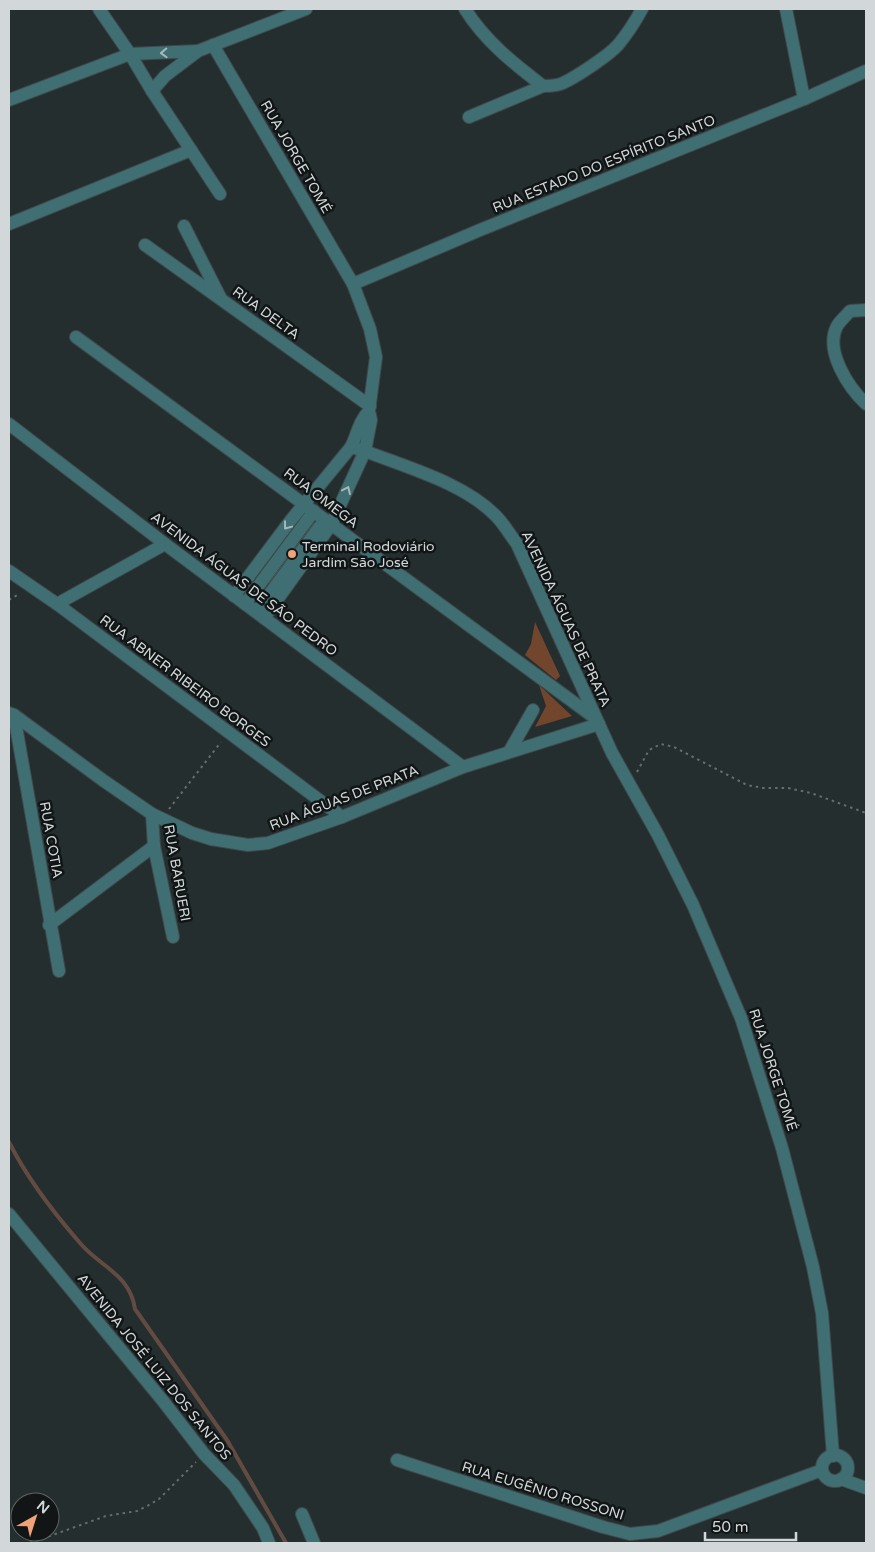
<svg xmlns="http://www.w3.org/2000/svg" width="875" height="1552" font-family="'Varela Round',sans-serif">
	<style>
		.green { fill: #72452d }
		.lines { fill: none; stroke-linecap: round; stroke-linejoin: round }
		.stream { stroke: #644b41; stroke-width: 4 }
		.building { fill: url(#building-hatch) }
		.minor-casing { stroke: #40494a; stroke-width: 14 }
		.path { stroke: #656e6f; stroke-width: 2; stroke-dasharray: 2.5 4; stroke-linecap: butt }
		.minor { stroke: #406f73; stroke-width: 12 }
		.oneway { stroke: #a6b8ba }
		.poi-dot { fill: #f0a279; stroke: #111516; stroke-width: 2 }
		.labels { text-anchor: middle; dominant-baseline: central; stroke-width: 5; stroke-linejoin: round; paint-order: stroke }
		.street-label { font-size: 14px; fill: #d2d8d9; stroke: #111516 }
		.poi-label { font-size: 14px; fill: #d2d8d9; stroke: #111516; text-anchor: start }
	</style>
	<defs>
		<pattern id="building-hatch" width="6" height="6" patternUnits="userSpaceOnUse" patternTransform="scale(1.25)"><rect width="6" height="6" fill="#c5d1d2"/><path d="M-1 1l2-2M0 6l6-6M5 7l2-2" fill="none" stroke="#aab4b5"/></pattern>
	</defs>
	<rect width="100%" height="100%" fill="#242e2f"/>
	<!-- green -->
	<g class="green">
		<polygon points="535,622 560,676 556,680 525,655 531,644"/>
		<polygon points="539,685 572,716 535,727 546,706"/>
	</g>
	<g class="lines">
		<!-- stream -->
		<path class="stream" d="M9,1142C27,1178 53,1212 80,1243C100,1267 130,1274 135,1309L227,1440L286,1543"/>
	</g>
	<!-- building -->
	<polygon class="building" points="312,521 317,525 274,585 268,582"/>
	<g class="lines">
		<defs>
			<g id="minor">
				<polyline points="99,9 130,54 152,91 220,194"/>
				<path d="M465,9C485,41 514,64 543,86"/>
				<polyline points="786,9 804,99"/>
				<polyline points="213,45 353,284 370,329 376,357 369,411 371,420 365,451 331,525 264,618"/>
				<polyline points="152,91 165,76 198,51 306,9"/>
				<polyline points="9,100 130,54 198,51"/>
				<path d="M469,117L543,86C550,86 557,86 563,83C576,77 608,56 618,45C627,34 635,22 642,9"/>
				<polyline points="9,224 191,150"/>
				<polyline points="184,226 220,297"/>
				<polyline points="145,245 370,406"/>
				<polyline points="353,284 480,230 804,99 866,71"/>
				<path d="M866,310L850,311C846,316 840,321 837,326C824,351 849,388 866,404"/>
				<polyline points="76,337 595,718"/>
				<polyline points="9,424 165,544 463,767"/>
				<path d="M351,447L365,451C408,468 464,483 496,516C504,524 510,535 517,544L612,753L658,835L693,905L741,1018L782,1148L813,1267L822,1313L833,1456"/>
				<polyline points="9,571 57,604 342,817"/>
				<path d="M234,596L291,520L351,447C357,435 359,421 369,411"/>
				<polyline points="57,604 165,544"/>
				<polyline points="245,604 314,511"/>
				<polyline points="256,612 320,526"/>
				<polyline points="9,713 14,715 104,781 152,814 192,833 211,839 248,845 268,843 342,817 463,767 599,724"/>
				<polyline points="14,715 59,971"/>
				<polyline points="509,752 533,710"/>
				<polyline points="152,814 154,846 173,937"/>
				<polyline points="49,925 154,846"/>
				<polyline points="9,1214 163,1401 204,1454 234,1485 263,1528 269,1543"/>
				<circle cx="835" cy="1468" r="13"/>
				<polyline points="397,1460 603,1527 630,1534 658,1531 822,1470"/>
				<polyline points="841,1479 866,1488"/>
				<polyline points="302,1514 314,1543"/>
			</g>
		</defs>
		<!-- minor casing -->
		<use href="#minor" class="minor-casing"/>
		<!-- path -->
		<g class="path">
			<polyline points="9,600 19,594"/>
			<polyline points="637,772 649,750 661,744 674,747 747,785 763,788 788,788 811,793 866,813"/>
			<polyline points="169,809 221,742"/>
			<polyline points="30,1543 106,1516 137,1511 149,1505 159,1499 196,1462"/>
		</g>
		<!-- minor -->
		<use href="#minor" class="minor"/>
	</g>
	<!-- one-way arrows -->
	<defs><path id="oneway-chevron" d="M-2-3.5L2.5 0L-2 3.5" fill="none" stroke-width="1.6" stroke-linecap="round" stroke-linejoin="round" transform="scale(1.25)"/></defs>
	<g class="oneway">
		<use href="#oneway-chevron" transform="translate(164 53) rotate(178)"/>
		<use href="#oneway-chevron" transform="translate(347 490) rotate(-65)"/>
		<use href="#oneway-chevron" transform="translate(287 526) rotate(127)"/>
	</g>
	<!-- markers -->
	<circle class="poi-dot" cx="292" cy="554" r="5"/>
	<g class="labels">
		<!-- street labels -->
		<g class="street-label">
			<text transform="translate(296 157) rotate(60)">RUA JORGE TOMÉ</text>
			<text transform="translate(604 164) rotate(-22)">RUA ESTADO DO ESPÍRITO SANTO</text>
			<text transform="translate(266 313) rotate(36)">RUA DELTA</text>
			<text transform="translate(321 498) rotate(37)">RUA OMEGA</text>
			<text transform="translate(244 584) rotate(37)">AVENIDA ÁGUAS DE SÃO PEDRO</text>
			<text transform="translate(566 619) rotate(65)">AVENIDA ÁGUAS DE PRATA</text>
			<text transform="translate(185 681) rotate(37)">RUA ABNER RIBEIRO BORGES</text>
			<text transform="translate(344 798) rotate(-21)">RUA ÁGUAS DE PRATA</text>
			<text transform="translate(51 840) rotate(80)">RUA COTIA</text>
			<text transform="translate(177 873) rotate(80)">RUA BARUERI</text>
			<text transform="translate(773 1070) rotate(72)">RUA JORGE TOMÉ</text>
			<text transform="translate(154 1367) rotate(51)">AVENIDA JOSÉ LUIZ DOS SANTOS</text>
			<text transform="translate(543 1491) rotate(17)">RUA EUGÊNIO ROSSONI</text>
		</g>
		<!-- poi labels -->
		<g class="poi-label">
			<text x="302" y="546">Terminal Rodoviário<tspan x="302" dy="16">Jardim São José</tspan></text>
		</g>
	</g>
	<!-- border -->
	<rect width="875" height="1552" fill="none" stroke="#d2d8d9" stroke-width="20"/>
	<!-- north arrow -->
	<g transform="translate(35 1517) rotate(39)"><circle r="24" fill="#111516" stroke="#5e6364"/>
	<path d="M0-4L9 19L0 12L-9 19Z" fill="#f0a279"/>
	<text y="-8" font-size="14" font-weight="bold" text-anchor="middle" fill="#d2d8d9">N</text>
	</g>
	<!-- scale -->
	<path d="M705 1532v8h91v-8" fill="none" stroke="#d2d8d9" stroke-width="2.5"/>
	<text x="712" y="1532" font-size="15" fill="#d2d8d9" stroke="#111516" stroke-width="4" paint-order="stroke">50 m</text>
</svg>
